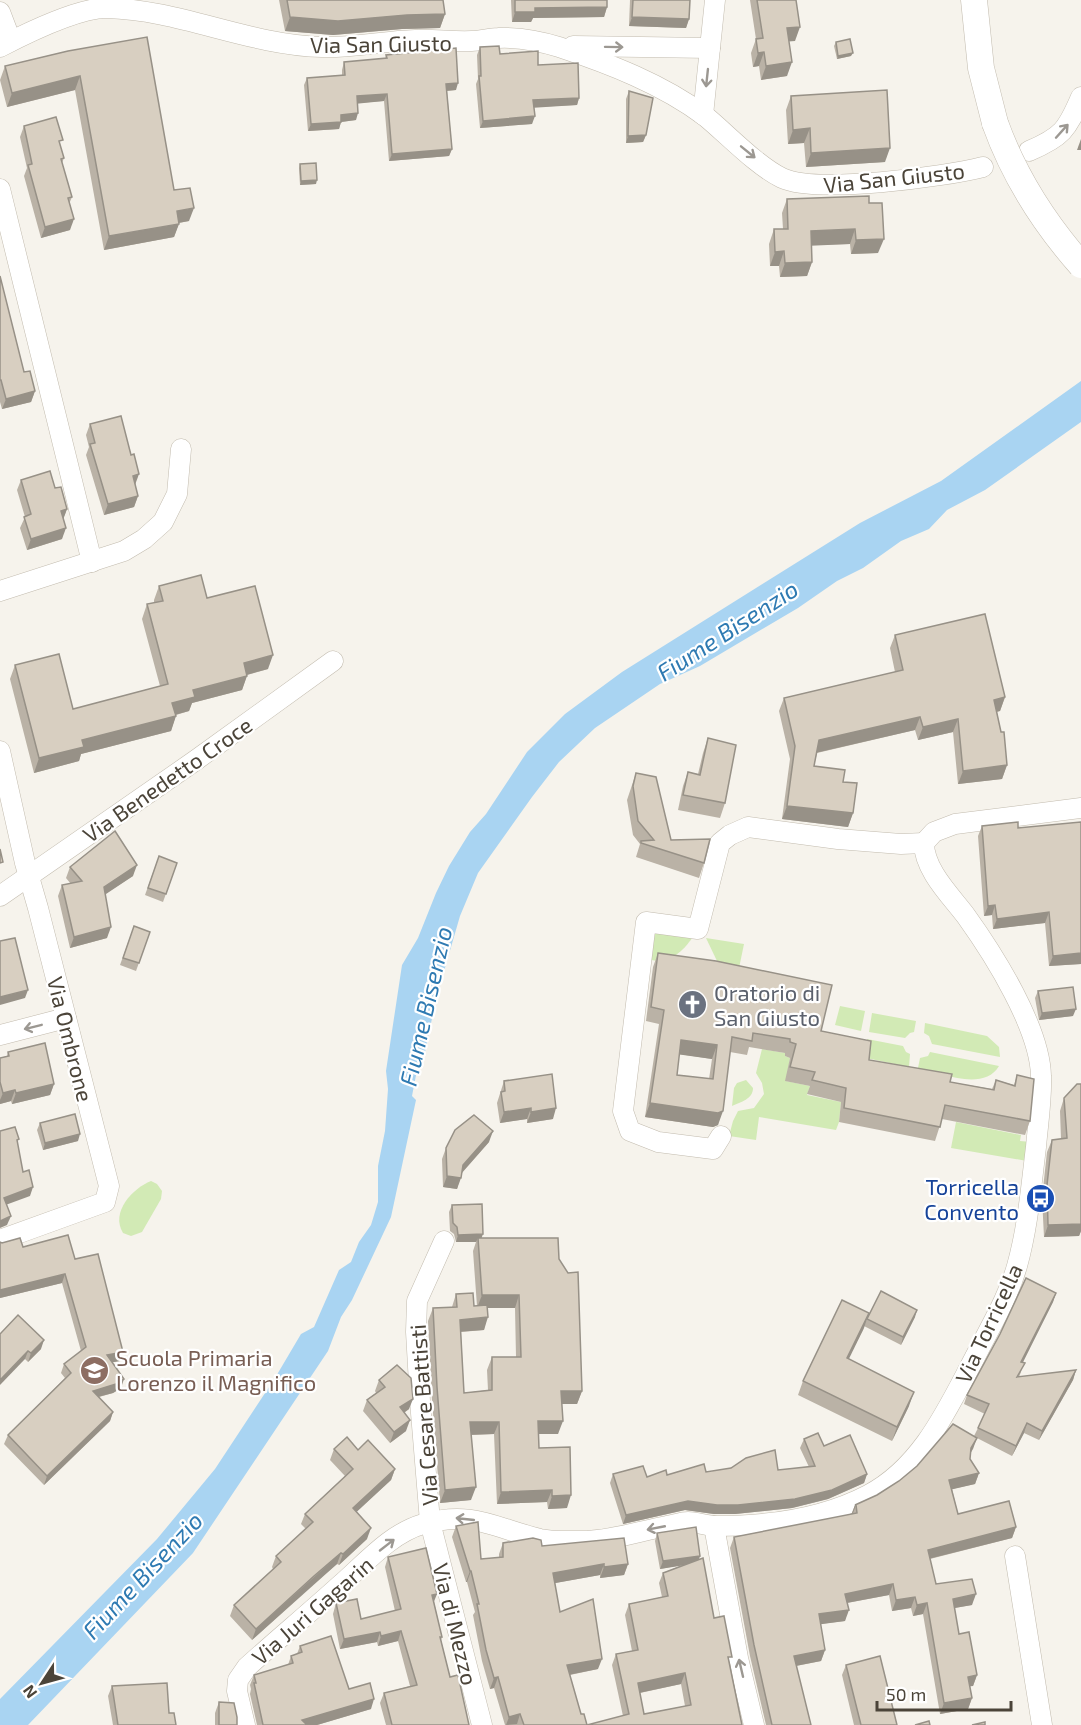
<svg xmlns="http://www.w3.org/2000/svg" width="1081" height="1725" font-family="'Exo 2',sans-serif">
	<style>
		.green { fill: #d2eab5 }
		.water { fill: #a9d4f2 }
		.lines { fill: none; stroke-linecap: round; stroke-linejoin: round }
		.minor-casing { stroke: #c2bbae; stroke-width: 21 }
		.tertiary-casing { stroke: #c2bbae; stroke-width: 27 }
		.minor { stroke: #fff; stroke-width: 20 }
		.tertiary { stroke: #fff; stroke-width: 26 }
		.tertiary-bridge-casing { stroke: #c2bbae; stroke-width: 27; stroke-linecap: butt }
		.tertiary-bridge { stroke: #fff; stroke-width: 26 }
		.wall { fill: #bab2a6; fill-rule: evenodd }
		.shaded-wall { fill: #979187 }
		.building { fill: #d8cfc1; stroke: #979187; stroke-width: 1.5; fill-rule: evenodd }
		.oneway { stroke: #9c9892 }
		.labels { text-anchor: middle; dominant-baseline: central; stroke-width: 4.5; stroke-linejoin: round; paint-order: stroke }
		.street-label { font-size: 22px; fill: #4b4439; stroke: #fff }
		.worship-label { font-size: 22px; fill: #5b616d; stroke: #fff; text-anchor: start }
		.transit-label { font-size: 22px; fill: #164399; stroke: #fff; text-anchor: end }
		.education-label { font-size: 22px; fill: #785e54; stroke: #fff; text-anchor: start }
		.water-label { font-size: 24px; font-style: italic; fill: #2e7ab2; stroke: #fff }
	</style>
	<rect width="100%" height="100%" fill="#f6f3ec"/>
	<!-- green -->
	<g class="green">
		<path d="M655,929L694,935C684,951 670,964 651,960Z"/>
		<polygon points="706,938 744,944 738,973 717,961"/>
		<polygon points="840,1006 865,1011 861,1031 835,1025"/>
		<polygon points="872,1013 916,1021 914,1032 910,1033 905,1038 869,1032"/>
		<polygon points="925,1023 987,1036 999,1047 1000,1057 932,1044 929,1036 924,1033"/>
		<polygon points="867,1039 903,1046 906,1052 910,1054 909,1067 866,1058"/>
		<polygon points="762,1049 785,1053 785,1056 790,1058 786,1081 810,1086 807,1095 841,1102 839,1122 836,1130 759,1117 756,1140 729,1136 733,1121 738,1111 754,1108 764,1094 762,1083 756,1073"/>
		<path d="M930,1052L999,1066C984,1092 940,1073 918,1068L920,1058L928,1056Z"/>
		<path d="M746,1080L753,1088C753,1099 741,1102 732,1106L734,1088L737,1083Z"/>
		<polygon points="956,1122 1021,1135 1020,1141 1031,1142 1027,1161 951,1148"/>
		<path d="M151,1181L157,1184L162,1191L161,1199L142,1232L131,1236L123,1233C110,1212 133,1188 151,1181Z"/>
	</g>
	<!-- water -->
	<polygon class="water" points="1081,381 1081,422 985,490 947,510 929,529 901,541 863,568 837,581 798,608 700,666 660,684 595,728 559,762 532,797 478,873 460,916 436,999 423,1062 417,1070 412,1096 416,1100 391,1217 352,1300 341,1317 328,1351 193,1553 28,1725 0,1725 0,1699 157,1539 215,1469 275,1378 301,1334 314,1327 339,1270 351,1262 359,1242 371,1225 378,1202 378,1166 385,1131 388,1089 386,1071 402,965 418,938 436,893 449,866 470,832 486,814 527,752 565,714 622,672 860,523 941,481"/>
	<g class="lines">
		<defs>
			<g id="minor">
				<polyline points="0,12 11,41"/>
				<polyline points="573,46 710,48"/>
				<path d="M0,47C27,33 77,8 107,8C181,10 248,45 322,47C353,48 384,41 415,40C434,39 453,42 472,41C481,41 489,38 498,38C519,37 540,41 559,47C610,64 662,84 705,116C727,134 757,166 782,178C816,194 944,177 983,167"/>
				<polyline points="703,115 715,0"/>
				<path d="M1029,151C1062,137 1067,130 1081,97"/>
				<polyline points="0,189 92,562"/>
				<polyline points="0,591 124,551 144,539 163,522 177,494 181,449"/>
				<polyline points="0,751 25,863 38,908 109,1186 105,1202 0,1240"/>
				<polyline points="0,896 196,760 333,661"/>
				<polyline points="0,1035 66,1018"/>
				<polyline points="721,1136 713,1149 658,1142 630,1131 623,1111 646,922 698,929 720,843 730,835 748,827 838,839 901,844 924,843"/>
				<polyline points="444,1241 417,1301 416,1332 420,1401 430,1522 482,1725"/>
				<polyline points="714,1526 738,1658 754,1725"/>
				<polyline points="1015,1556 1042,1725"/>
				<path d="M245,1725L237,1691L238,1680L247,1667C277,1640 308,1614 338,1587C364,1565 389,1534 423,1524C472,1510 495,1528 540,1539C554,1542 569,1541 583,1541C610,1541 640,1531 667,1526C674,1525 681,1522 688,1522C697,1522 707,1526 716,1526C768,1526 822,1519 868,1495C922,1467 948,1408 975,1357C990,1327 1008,1298 1017,1266C1028,1227 1031,1187 1036,1147C1038,1123 1042,1099 1041,1076C1040,1028 994,955 966,916C951,896 924,870 924,843L934,832L955,824L1081,808"/>
			</g>
			<polyline id="tertiary" points="974,0 981,68 995,123"/>
		</defs>
		<!-- minor casing -->
		<use href="#minor" class="minor-casing"/>
		<!-- tertiary casing -->
		<use href="#tertiary" class="tertiary-casing"/>
		<!-- minor -->
		<use href="#minor" class="minor"/>
		<!-- tertiary -->
		<use href="#tertiary" class="tertiary"/>
		<defs>
			<path id="tertiary-bridge" d="M995,123C1014,176 1044,223 1081,265"/>
		</defs>
		<!-- tertiary-bridge casing -->
		<use href="#tertiary-bridge" class="tertiary-bridge-casing"/>
		<!-- tertiary-bridge -->
		<use href="#tertiary-bridge" class="tertiary-bridge"/>
	</g>
	<!-- wall -->
	<g class="wall">
		<polygon points="279,0 443,0 445,14 440,28 402,29 333,35 285,31"/>
		<polygon points="511,0 607,0 607,7 604,17 533,18 531,22 512,22"/>
		<polygon points="630,0 690,0 689,19 686,28 629,26"/>
		<polygon points="750,0 796,0 795,41 789,41 787,76 761,80 759,66 753,67 751,53 756,39"/>
		<polygon points="836,42 851,56 837,59 834,46"/>
		<polygon points="480,47 538,65 579,98 577,105 534,107 532,124 480,128 476,84 478,79 477,55"/>
		<polygon points="68,51 174,190 189,221 179,223 174,237 104,250 75,90 7,107 0,80 5,66"/>
		<polygon points="386,55 456,90 447,91 452,149 449,156 389,161 384,101 357,103 356,120 341,122 339,129 308,131 304,85 307,78 342,75 342,70 344,62 385,59"/>
		<polygon points="629,91 646,135 643,142 626,143 626,99"/>
		<polygon points="791,96 885,162 806,167 804,143 788,144 786,110"/>
		<polygon points="24,126 60,146 64,158 62,163 72,197 69,204 70,230 41,238 24,176 27,168 20,137"/>
		<polygon points="300,164 316,184 300,185 299,168"/>
		<polygon points="787,199 869,203 878,253 851,254 850,244 811,245 812,262 807,276 780,277 779,266 770,266 769,244 774,229 783,229 782,213"/>
		<polygon points="0,276 24,372 35,391 31,402 2,409 0,402"/>
		<polygon points="90,424 135,485 138,496 134,507 104,515 86,455 89,447 86,435"/>
		<polygon points="21,480 55,488 67,509 63,519 62,539 27,550 20,528 25,517 17,490"/>
		<polygon points="159,586 207,598 268,669 247,675 242,690 192,703 189,711 176,715 171,731 81,754 79,761 34,773 10,679 15,665 73,709 160,686 142,619 147,604 154,603 154,600"/>
		<polygon points="895,635 1005,697 1000,711 997,712 1007,765 1002,779 958,784 953,732 918,740 915,730 817,753 814,766 843,782 853,813 848,827 782,819 790,759 779,711 784,698 895,672 890,648"/>
		<polygon points="708,738 725,803 720,818 678,810 683,786 688,772 698,774 703,753"/>
		<polygon points="636,773 671,840 704,863 699,878 636,857 640,844 633,835 627,800"/>
		<polygon points="1081,822 1081,964 1049,966 1045,923 993,929 992,915 984,916 978,836 982,826 1018,828"/>
		<polygon points="159,856 177,863 163,902 145,895"/>
		<polygon points="70,867 133,876 105,894 107,938 70,948 58,896 62,885 71,884 66,878"/>
		<polygon points="134,926 150,932 136,971 120,965"/>
		<path d="M658,953L821,1031L869,1060L950,1082L992,1089L996,1080L1014,1085L1017,1075L1030,1121L1025,1135L942,1119L935,1141L839,1122L841,1102L807,1094L810,1086L785,1081L790,1058L785,1056V1053L749,1047L747,1055L730,1052L718,1125L713,1127L645,1117L659,1024L646,1021L653,967ZM679,1054L712,1059L709,1079L677,1075Z"/>
		<polygon points="1038,991 1073,1016 1039,1020 1035,998"/>
		<polygon points="8,1052 54,1084 50,1095 12,1104 11,1101 0,1104 0,1058 7,1056"/>
		<polygon points="504,1081 553,1119 527,1123 527,1119 500,1123 497,1103"/>
		<polygon points="1081,1084 1081,1231 1079,1236 1044,1237 1042,1198 1047,1152 1052,1140 1061,1139 1060,1111 1064,1098"/>
		<polygon points="40,1123 78,1141 43,1150 37,1130"/>
		<polygon points="489,1142 461,1174 457,1189 443,1187 442,1159 446,1148"/>
		<path d="M452,1205L482,1238L559,1259L582,1391L577,1404H562L558,1434H538L539,1448L567,1508L548,1509L547,1502L497,1504L494,1434L471,1435V1500L440,1503L432,1400L428,1321L433,1308L452,1307L456,1294L474,1306H477L473,1251L476,1242H456L454,1234L450,1231L449,1212ZM488,1308H515L516,1357H492L487,1370L488,1390L464,1393L461,1332L484,1330Z"/>
		<polygon points="0,1242 75,1259 123,1352 120,1361 112,1362 121,1388 113,1393 99,1397 113,1412 110,1421 44,1485 4,1444 8,1435 65,1378 61,1373 64,1364 81,1351 62,1283 0,1298"/>
		<polygon points="1056,1293 1053,1302 1023,1362 1021,1372 1019,1377 1076,1370 1073,1380 1039,1440 1024,1433 1012,1456 977,1438 970,1453 970,1459 979,1473 975,1484 952,1489 958,1514 1016,1527 1012,1538 930,1559 936,1584 972,1605 954,1608 959,1634 977,1675 973,1686 970,1686 972,1698 968,1709 940,1714 923,1614 913,1616 911,1608 892,1611 889,1595 847,1603 845,1621 820,1624 825,1650 821,1661 796,1666 811,1725 766,1725 750,1656 730,1548 734,1537 851,1515 855,1505 877,1495 974,1436 985,1414 964,1404 967,1395"/>
		<polygon points="915,1317 901,1345 864,1326 867,1319"/>
		<polygon points="864,1328 848,1359 909,1406 892,1441 798,1395 803,1381"/>
		<polygon points="0,1334 41,1349 28,1362"/>
		<polygon points="379,1380 409,1409 404,1413 406,1431 390,1443 363,1411 367,1400 376,1393 375,1391"/>
		<polygon points="804,1439 824,1446 867,1474 864,1483 828,1499 792,1508 735,1514 714,1514 685,1510 623,1524 610,1483 613,1474 647,1477 706,1472 778,1470 809,1467 800,1448"/>
		<polygon points="334,1449 358,1450 395,1469 391,1480 356,1512 367,1539 339,1565 337,1564 310,1587 252,1640 230,1616 234,1605 273,1569 272,1567 276,1556 306,1529 301,1524 305,1514 345,1476 330,1460"/>
		<polygon points="456,1526 481,1559 499,1558 499,1554 503,1543 542,1546 628,1564 624,1575 600,1578 600,1575 555,1583 560,1612 598,1669 570,1675 581,1714 587,1725 505,1725 494,1688 490,1689 482,1661 473,1615 475,1612 467,1582 466,1582 452,1537"/>
		<path d="M657,1533L699,1559L714,1618L730,1663L742,1725L623,1716L612,1665L616,1654L632,1651L625,1615L629,1604L662,1597L659,1583L663,1573L682,1565L660,1569L655,1541ZM681,1684L685,1706L644,1714L640,1693Z"/>
		<polygon points="388,1557 434,1602 442,1637 441,1640 450,1677 469,1725 386,1725 380,1703 384,1693 410,1686 398,1641 378,1646 377,1642 340,1649 333,1614 336,1603 361,1619 395,1611 385,1567"/>
		<polygon points="300,1646 349,1689 371,1709 317,1725 257,1725 250,1694 251,1689 250,1685 254,1675 288,1665 291,1656 297,1654"/>
		<polygon points="846,1665 897,1725 854,1725 842,1675"/>
		<polygon points="112,1686 169,1713 176,1725 113,1725 108,1696"/>
		<polygon points="219,1702 237,1725 215,1725 215,1713"/>
	</g>
	<!-- shaded-wall -->
	<g class="shaded-wall">
		<polygon points="607,7 604,17 533,18 531,22 512,22 515,12 535,8"/>
		<polygon points="445,14 440,28 402,29 333,35 285,31 290,17"/>
		<polygon points="632,17 689,19 686,28 629,26"/>
		<polygon points="800,27 795,41 782,42 787,28"/>
		<polygon points="764,52 759,66 753,67 758,53"/>
		<polygon points="853,53 851,56 837,59 838,56"/>
		<polygon points="792,62 787,76 761,80 766,66"/>
		<polygon points="80,76 75,90 7,107 12,93"/>
		<polygon points="458,83 456,90 444,91 446,84"/>
		<polygon points="387,94 384,101 354,104 357,96"/>
		<polygon points="579,98 577,105 530,108 533,100"/>
		<polygon points="358,113 356,120 341,122 339,129 308,131 311,124 341,115"/>
		<polygon points="535,116 532,124 480,128 483,121"/>
		<polygon points="810,128 804,143 788,144 793,130"/>
		<polygon points="646,135 643,142 626,143 628,136"/>
		<polygon points="1081,139 1081,150 1077,150"/>
		<polygon points="890,148 885,162 806,167 811,153"/>
		<polygon points="452,149 449,156 389,161 392,154"/>
		<polygon points="317,180 316,184 300,185 301,181"/>
		<polygon points="194,208 189,221 172,224 177,211"/>
		<polygon points="74,219 70,230 41,238 45,227"/>
		<polygon points="179,224 174,237 104,250 109,236"/>
		<polygon points="855,229 850,244 805,246 811,231"/>
		<polygon points="884,239 878,253 851,254 856,240"/>
		<polygon points="784,251 779,266 770,266 775,252"/>
		<polygon points="812,262 807,276 780,277 785,263"/>
		<polygon points="35,391 31,402 2,409 6,399"/>
		<polygon points="139,474 135,485 133,476"/>
		<polygon points="138,496 134,507 104,515 108,504"/>
		<polygon points="67,509 63,520 61,511"/>
		<polygon points="66,528 62,539 27,550 31,539"/>
		<polygon points="273,655 268,669 239,677 244,663"/>
		<polygon points="247,676 242,690 192,703 189,711 167,717 172,703 193,690"/>
		<polygon points="1005,697 1000,711 989,713 994,700"/>
		<polygon points="176,716 171,731 81,754 79,761 34,773 39,758 82,740"/>
		<polygon points="920,717 915,730 815,753 819,740"/>
		<polygon points="958,719 953,732 918,740 923,727"/>
		<polygon points="1007,765 1002,779 958,784 963,771"/>
		<polygon points="787,806 853,813 848,827 782,819"/>
		<polygon points="137,865 133,876 100,898 104,887"/>
		<polygon points="995,905 992,915 984,916 988,906"/>
		<polygon points="1049,912 1045,923 993,929 997,919"/>
		<polygon points="111,927 107,938 70,948 74,937"/>
		<polygon points="1081,953 1081,964 1049,966 1053,956"/>
		<polygon points="28,990 25,998 0,1005 0,997"/>
		<polygon points="1076,1009 1073,1016 1039,1020 1042,1013"/>
		<polygon points="681,1040 717,1045 712,1059 676,1054"/>
		<polygon points="54,1084 50,1095 12,1104 16,1093"/>
		<polygon points="15,1090 11,1101 0,1104 0,1100 3,1093"/>
		<polygon points="650,1103 723,1111 718,1125 713,1127 645,1117"/>
		<polygon points="531,1108 527,1119 500,1123 504,1112"/>
		<polygon points="556,1108 553,1119 527,1123 531,1112"/>
		<polygon points="493,1131 489,1142 459,1176 463,1165"/>
		<polygon points="80,1134 78,1141 43,1150 45,1143"/>
		<polygon points="447,1176 461,1178 457,1189 443,1187"/>
		<polygon points="33,1187 30,1196 0,1207 4,1198"/>
		<polygon points="11,1216 7,1225 0,1228 0,1221"/>
		<polygon points="1081,1224 1081,1231 1079,1236 1044,1237 1048,1225"/>
		<polygon points="483,1234 480,1242 478,1238 476,1242 456,1242 458,1235"/>
		<polygon points="65,1274 62,1283 0,1298 0,1290"/>
		<polygon points="1056,1293 1053,1302 1018,1372 1021,1362"/>
		<polygon points="482,1295 519,1295 515,1308 477,1308"/>
		<polygon points="917,1310 915,1317 901,1345 903,1337"/>
		<polygon points="869,1313 864,1328 842,1373 847,1358"/>
		<polygon points="488,1317 484,1330 456,1332 460,1320"/>
		<polygon points="44,1340 41,1349 28,1362 31,1353"/>
		<polygon points="28,1351 25,1359 0,1385 0,1380"/>
		<polygon points="123,1352 120,1361 103,1364 107,1355"/>
		<polygon points="1076,1370 1073,1380 1039,1440 1042,1431"/>
		<polygon points="124,1379 121,1388 113,1393 90,1399 93,1391"/>
		<polygon points="561,1391 582,1391 577,1404 556,1404"/>
		<polygon points="914,1392 909,1406 892,1441 897,1427"/>
		<polygon points="413,1399 409,1409 396,1418 400,1407"/>
		<polygon points="113,1412 110,1421 44,1485 47,1476"/>
		<polygon points="410,1420 406,1431 390,1443 394,1432"/>
		<polygon points="538,1421 563,1421 558,1434 533,1434"/>
		<polygon points="470,1422 499,1422 494,1434 465,1435"/>
		<polygon points="1027,1423 1024,1433 1012,1456 1016,1446"/>
		<polygon points="977,1438 973,1449 967,1459 971,1448"/>
		<polygon points="395,1469 391,1480 349,1519 353,1508"/>
		<polygon points="979,1473 975,1484 945,1491 949,1480"/>
		<polygon points="867,1474 864,1483 828,1499 792,1508 735,1514 714,1514 685,1510 623,1524 626,1515 688,1501"/>
		<polygon points="476,1487 471,1500 440,1503 445,1490"/>
		<polygon points="552,1490 547,1502 497,1504 501,1492"/>
		<polygon points="571,1495 567,1508 548,1509 552,1496"/>
		<polygon points="855,1505 856,1505 852,1516 851,1516"/>
		<polygon points="1016,1527 1012,1538 924,1560 928,1550"/>
		<polygon points="371,1528 367,1539 339,1565 343,1554"/>
		<polygon points="341,1553 337,1564 252,1640 256,1629"/>
		<polygon points="700,1556 698,1563 660,1569 663,1561"/>
		<polygon points="604,1564 600,1575 550,1584 553,1573"/>
		<polygon points="628,1564 624,1575 600,1578 604,1567"/>
		<polygon points="470,1571 471,1571 467,1582 466,1582"/>
		<polygon points="893,1584 889,1595 841,1604 845,1594"/>
		<polygon points="437,1594 433,1604 432,1595"/>
		<polygon points="976,1594 972,1605 949,1609 953,1599"/>
		<polygon points="915,1597 911,1608 892,1611 896,1600"/>
		<polygon points="927,1603 923,1614 913,1616 917,1605"/>
		<polygon points="849,1610 845,1621 815,1625 819,1614"/>
		<polygon points="401,1631 398,1641 378,1646 381,1636"/>
		<polygon points="380,1632 377,1642 340,1649 344,1639"/>
		<polygon points="825,1650 821,1661 790,1667 794,1656"/>
		<polygon points="602,1659 598,1669 563,1676 567,1665"/>
		<polygon points="685,1673 681,1684 634,1694 638,1683"/>
		<polygon points="977,1675 973,1686 964,1687 968,1677"/>
		<polygon points="498,1677 494,1688 490,1689 494,1678"/>
		<polygon points="972,1698 968,1709 940,1714 944,1703"/>
		<polygon points="374,1699 371,1709 317,1725 300,1725 302,1720"/>
		<polygon points="520,1714 517,1724 506,1725 509,1717"/>
	</g>
	<!-- building -->
	<g class="building">
		<polygon points="287,0 443,0 445,14 407,15 338,21 290,17"/>
		<polygon points="515,0 607,0 607,7 535,8 535,12 515,12"/>
		<polygon points="633,0 690,0 689,19 632,17"/>
		<polygon points="757,0 796,0 800,27 787,28 792,62 766,66 764,52 758,53 756,39 763,38"/>
		<polygon points="147,37 174,190 190,188 194,208 177,211 179,224 109,236 80,76 12,93 5,66 68,51"/>
		<polygon points="850,39 853,53 838,56 836,42"/>
		<polygon points="499,46 500,54 538,51 538,65 578,63 579,98 533,100 535,116 483,121 479,76 481,76 480,47"/>
		<polygon points="456,48 458,83 446,84 452,149 392,154 387,94 357,96 358,113 341,115 341,122 311,124 307,78 345,75 344,62 387,58 386,55"/>
		<polygon points="887,90 890,148 811,153 810,128 793,130 791,96"/>
		<polygon points="629,91 653,98 646,135 628,136"/>
		<polygon points="56,117 63,140 59,141 64,158 61,159 72,197 68,198 74,219 45,227 28,165 32,164 24,126"/>
		<polygon points="316,163 317,180 301,181 300,164"/>
		<polygon points="869,196 869,203 882,203 884,239 856,240 855,229 811,231 812,262 785,263 784,251 775,252 774,229 788,229 787,199"/>
		<polygon points="0,276 24,372 30,371 35,391 6,399 1,380 0,380"/>
		<polygon points="121,416 131,455 134,454 139,474 133,476 138,496 108,504 90,444 95,443 90,424"/>
		<polygon points="50,471 55,488 61,487 67,509 61,511 66,528 31,539 24,517 31,514 21,480"/>
		<polygon points="201,575 207,598 255,586 273,655 244,663 247,676 193,690 195,697 172,703 176,716 82,740 84,747 39,758 15,665 59,654 73,709 168,684 147,604 163,601 159,586"/>
		<polygon points="985,614 1005,697 994,700 1001,732 1004,732 1007,765 963,771 958,719 923,727 920,717 819,740 814,766 845,770 843,782 857,783 853,813 787,806 795,746 784,698 903,670 895,635"/>
		<polygon points="708,738 736,745 725,803 683,795 688,772 700,775"/>
		<polygon points="636,773 656,777 671,840 710,839 704,863 641,843 641,841 654,840 638,821 633,786"/>
		<polygon points="1018,822 1018,828 1081,822 1081,953 1053,956 1049,912 997,919 995,905 988,906 982,826"/>
		<polygon points="115,831 137,865 104,887 111,927 74,937 62,885 82,881 70,867"/>
		<polygon points="0,849 3,862 0,863"/>
		<polygon points="159,856 177,863 166,894 148,888"/>
		<polygon points="134,926 150,932 139,963 123,958"/>
		<polygon points="15,938 28,990 0,997 0,941"/>
		<path d="M658,953L716,961L832,985L821,1031L871,1041L869,1060L952,1074L950,1082L994,1090L996,1080L1015,1086L1017,1075L1034,1079L1030,1121L945,1105L940,1127L844,1108L846,1088L812,1080L815,1072L790,1067L796,1044L790,1042V1039L753,1033L752,1041L732,1037L723,1111L718,1113L650,1103L664,1010L651,1007ZM681,1040L717,1045L713,1079L677,1075Z"/>
		<polygon points="1073,987 1076,1009 1042,1013 1038,991"/>
		<polygon points="45,1043 54,1084 16,1093 15,1090 3,1093 0,1082 0,1058 9,1056 8,1052"/>
		<polygon points="552,1074 556,1108 531,1112 531,1108 504,1112 501,1092 505,1091 504,1081"/>
		<polygon points="1077,1084 1081,1084 1081,1224 1048,1225 1047,1185 1052,1140 1067,1138 1064,1098"/>
		<polygon points="75,1114 80,1134 45,1143 40,1123"/>
		<polygon points="474,1115 493,1131 463,1165 461,1178 447,1176 446,1148 455,1130"/>
		<polygon points="15,1127 19,1139 17,1140 23,1172 29,1170 33,1187 4,1198 11,1216 0,1221 0,1131"/>
		<polygon points="482,1204 483,1234 458,1235 457,1227 453,1223 452,1205"/>
		<polygon points="68,1235 75,1259 98,1254 123,1352 107,1355 124,1379 116,1384 93,1391 113,1412 47,1476 8,1435 71,1373 64,1364 86,1347 65,1274 0,1290 0,1242 2,1243 20,1238 23,1247"/>
		<polygon points="478,1238 558,1238 559,1259 568,1273 578,1272 582,1391 561,1391 563,1421 538,1421 539,1448 570,1447 571,1495 552,1496 552,1490 501,1492 499,1422 470,1422 476,1487 445,1490 437,1387 433,1308 457,1307 456,1294 473,1293 474,1306 487,1305 488,1317 460,1320 464,1393 492,1390 492,1357 521,1357 519,1295 482,1295"/>
		<polygon points="1026,1278 1056,1293 1021,1362 1025,1363 1017,1377 1076,1370 1042,1431 1027,1423 1016,1446 978,1428 989,1404 967,1395 1000,1334"/>
		<polygon points="881,1291 917,1310 903,1337 867,1319"/>
		<polygon points="842,1300 869,1313 847,1358 914,1392 897,1427 803,1381"/>
		<polygon points="18,1315 44,1340 31,1353 28,1351 0,1380 0,1334"/>
		<polygon points="397,1365 411,1378 413,1399 400,1407 410,1420 394,1432 367,1400 385,1387 379,1380"/>
		<polygon points="953,1424 977,1438 971,1448 970,1459 979,1473 949,1480 958,1514 1009,1501 1016,1527 928,1550 936,1584 972,1579 976,1594 953,1599 959,1634 969,1632 977,1675 968,1677 972,1698 944,1703 927,1603 917,1605 915,1597 896,1600 893,1584 845,1594 849,1610 819,1614 825,1650 794,1656 811,1725 772,1725 754,1645 734,1537 857,1513 856,1505 855,1505 877,1495 899,1481 917,1466"/>
		<polygon points="818,1433 824,1446 850,1435 867,1474 832,1490 795,1499 738,1505 717,1505 688,1501 626,1515 613,1474 643,1466 647,1477 666,1470 667,1475 704,1464 706,1472 731,1468 746,1458 775,1450 778,1470 815,1466 804,1439"/>
		<polygon points="347,1437 358,1450 368,1440 395,1469 353,1508 371,1528 343,1554 341,1553 314,1576 256,1629 234,1605 281,1562 276,1556 313,1522 305,1514 353,1469 334,1449"/>
		<polygon points="478,1522 481,1559 503,1557 503,1543 533,1538 541,1540 542,1546 624,1538 628,1564 604,1567 604,1564 553,1573 560,1612 593,1599 602,1659 567,1665 581,1714 584,1714 587,1725 524,1725 520,1714 509,1717 498,1677 494,1678 486,1650 477,1604 479,1604 471,1571 470,1571 456,1526"/>
		<polygon points="696,1527 700,1556 663,1561 657,1533"/>
		<polygon points="426,1548 437,1594 432,1595 442,1637 440,1637 450,1677 458,1675 469,1725 392,1725 384,1693 417,1685 401,1631 381,1636 380,1632 344,1639 336,1603 357,1599 361,1619 401,1609 388,1557"/>
		<path d="M703,1558L714,1618L724,1616L732,1657H728L742,1725H587L629,1714L616,1654L638,1650L629,1604L668,1596L663,1573ZM685,1673L691,1705L644,1714L638,1683Z"/>
		<polygon points="331,1636 349,1689 370,1683 374,1699 302,1720 307,1725 263,1725 254,1683 256,1683 254,1675 293,1663 291,1656 302,1652 300,1646"/>
		<polygon points="880,1656 897,1725 861,1725 846,1665"/>
		<polygon points="167,1683 169,1713 174,1713 176,1725 118,1725 112,1686"/>
		<polygon points="219,1702 234,1703 237,1717 237,1725 219,1725"/>
		<polygon points="929,1721 930,1725 915,1725"/>
		<polygon points="985,1722 985,1725 972,1725"/>
	</g>
	<!-- one-way arrows -->
	<defs><path id="oneway-shaft" d="M-6 0H5M1.5-3L5.5 0L1.5 3" fill="none" stroke-width="1.6" stroke-linecap="round" stroke-linejoin="round" transform="scale(1.5)"/></defs>
	<g class="oneway">
		<use href="#oneway-shaft" transform="translate(614 47) rotate(1)"/>
		<use href="#oneway-shaft" transform="translate(707 78) rotate(96)"/>
		<use href="#oneway-shaft" transform="translate(1062 131) rotate(-48)"/>
		<use href="#oneway-shaft" transform="translate(748 152) rotate(39)"/>
		<use href="#oneway-shaft" transform="translate(33 1027) rotate(166)"/>
		<use href="#oneway-shaft" transform="translate(465 1519) rotate(-174)"/>
		<use href="#oneway-shaft" transform="translate(656 1528) rotate(169)"/>
		<use href="#oneway-shaft" transform="translate(387 1545) rotate(-38)"/>
		<use href="#oneway-shaft" transform="translate(741 1668) rotate(-103)"/>
	</g>
	<!-- icons -->
	<defs>
		<symbol id="church-disc" viewBox="-11 -11 22 22"><circle r="9.5" fill="#6b7280" stroke="#fff"/><path d="M-1.2-6h2.4v3.5h3.3v2.4h-3.3V6h-2.4V-.1h-3.3v-2.4h3.3Z" fill="#fff"/></symbol>
		<symbol id="bus-disc" viewBox="-11 -11 22 22"><circle r="9.5" fill="#1a4fb4" stroke="#fff"/><path d="M-5-6H5V4H4V6H2V4H-2V6H-4V4H-5ZM-3.5-4V0h7V-4ZM-3.5 1.2v1.5H-2V1.2ZM2 1.2v1.5H3.5V1.2Z" fill="#fff"/></symbol>
		<symbol id="school-disc" viewBox="-11 -11 22 22"><circle r="9.5" fill="#8d6e63" stroke="#fff"/><path d="M0-5L7-2L0 1L-7-2ZM-4 1L0 2.5L4 1V4Q0 6-4 4Z" fill="#fff"/></symbol>
	</defs>
	<g fill-rule="evenodd">
		<use href="#church-disc" x="676" y="988" width="33" height="33"/>
		<use href="#bus-disc" x="1024" y="1182" width="33" height="33"/>
		<use href="#school-disc" x="78" y="1354" width="33" height="33"/>
	</g>
	<g class="labels">
		<!-- street labels -->
		<g class="street-label">
			<text transform="translate(381 43) rotate(-1)">Via San Giusto</text>
			<text transform="translate(894 177) rotate(-6)">Via San Giusto</text>
			<text transform="translate(167 779) rotate(-35)">Via Benedetto Croce</text>
			<text transform="translate(71 1039) rotate(76)">Via Ombrone</text>
			<text transform="translate(988 1323) rotate(-65)">Via Torricella</text>
			<text transform="translate(423 1415) rotate(-94)">Via Cesare Battisti</text>
			<text transform="translate(312 1610) rotate(-41)">Via Juri Gagarin</text>
			<text transform="translate(456 1624) rotate(76)">Via di Mezzo</text>
		</g>
		<!-- worship labels -->
		<g class="worship-label">
			<text x="714" y="992">Oratorio di<tspan x="714" dy="25">San Giusto</tspan></text>
		</g>
		<!-- transit labels -->
		<g class="transit-label">
			<text x="1019" y="1186">Torricella<tspan x="1019" dy="25">Convento</tspan></text>
		</g>
		<!-- education labels -->
		<g class="education-label">
			<text x="116" y="1357">Scuola Primaria<tspan x="116" dy="25">Lorenzo il Magnifico</tspan></text>
		</g>
		<!-- water labels -->
		<g class="water-label">
			<text transform="translate(727 630) rotate(-33)">Fiume Bisenzio</text>
			<text transform="translate(425 1006) rotate(-77)">Fiume Bisenzio</text>
			<text transform="translate(142 1575) rotate(-47)">Fiume Bisenzio</text>
		</g>
	</g>
	<!-- north arrow -->
	<g transform="translate(42 1683) rotate(234)" stroke="#ffffff" stroke-width="4.5" paint-order="stroke">
	<path d="M0-4.5L10 22L0 15L-10 22Z" fill="#4b4439"/>
	<text y="-9" font-size="16" font-weight="bold" text-anchor="middle" fill="#4b4439">N</text>
	</g>
	<!-- scale -->
	<path d="M877 1701v9h134v-9" fill="none" stroke="#4b4439" stroke-width="3"/>
	<text x="886" y="1701" font-size="18" fill="#4b4439" stroke="#ffffff" stroke-width="4.5" paint-order="stroke">50 m</text>
</svg>
